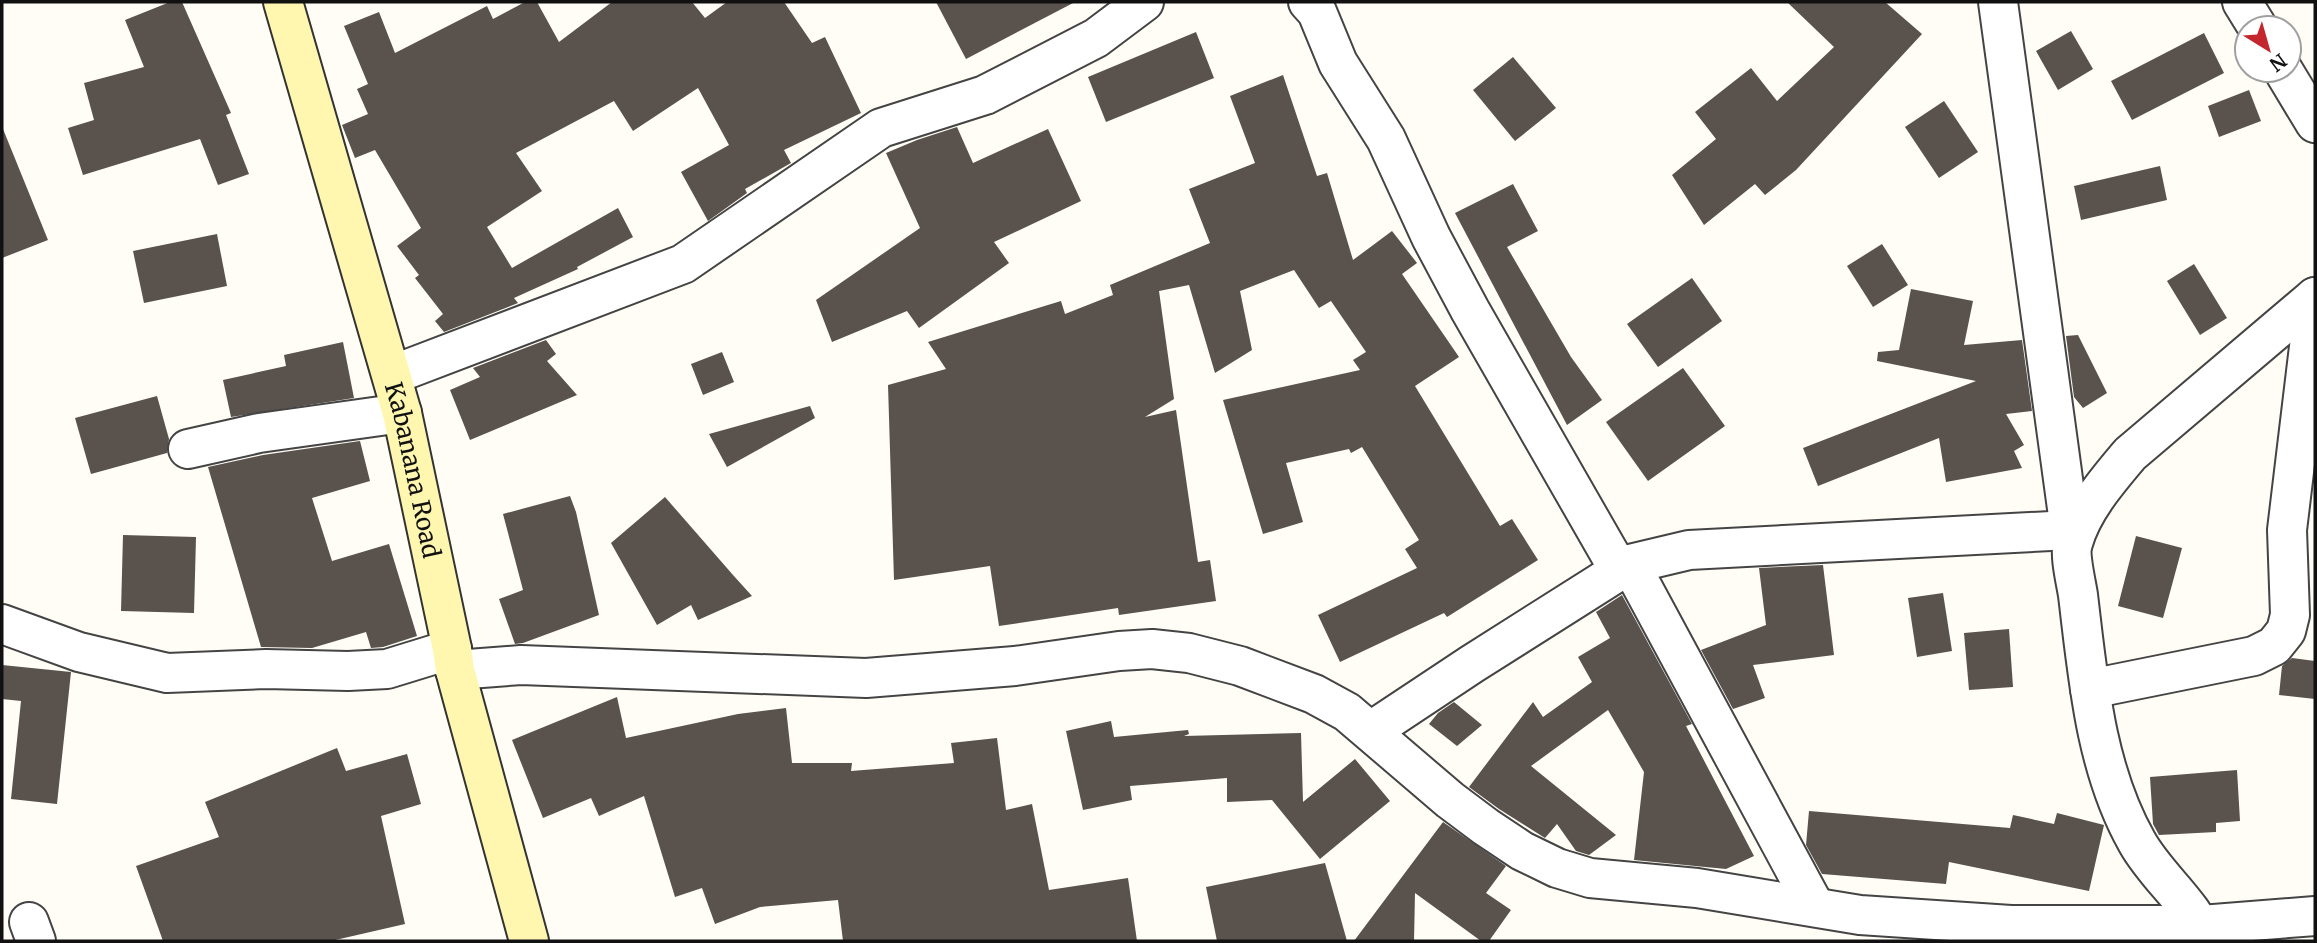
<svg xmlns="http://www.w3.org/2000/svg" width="2317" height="943" font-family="Merriweather,serif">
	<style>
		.building { fill: #5a524d }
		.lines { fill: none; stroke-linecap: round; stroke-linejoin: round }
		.street-casing { stroke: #444; stroke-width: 42 }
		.secondary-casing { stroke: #333; stroke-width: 42 }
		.street { stroke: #fff; stroke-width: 38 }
		.secondary { stroke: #fff6b0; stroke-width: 38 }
		.labels { text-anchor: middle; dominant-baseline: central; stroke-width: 7; stroke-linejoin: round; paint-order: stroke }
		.street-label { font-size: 24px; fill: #111; stroke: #fff }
	</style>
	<rect width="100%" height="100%" fill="#fffdf5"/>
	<!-- building -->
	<g class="building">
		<polygon points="170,2 182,2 231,113 226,115 249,174 218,185 200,139 83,175 68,128 94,120 84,83 144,67 125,20"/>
		<polygon points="525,2 537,2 559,42 612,2 692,2 705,18 727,2 784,2 812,43 825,37 861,113 784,150 791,163 745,189 747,193 708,221 681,172 729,145 698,88 633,131 614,101 516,153 542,191 487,227 512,268 618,208 633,237 577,267 578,269 514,298 518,303 444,332 435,321 443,314 415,278 419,275 397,246 421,228 375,150 355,158 342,125 368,114 357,89 368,84 344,26 379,12 395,53 487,6 493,19"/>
		<polygon points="936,2 1075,2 966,59"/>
		<polygon points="1787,2 1885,2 1922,34 1796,170 1765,195 1755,184 1704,225 1672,175 1716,139 1695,112 1751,68 1777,101 1834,47"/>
		<polygon points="2071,31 2093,69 2058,90 2036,51"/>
		<polygon points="1196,32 1214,78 1106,122 1088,77"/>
		<polygon points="2204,33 2224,73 2132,120 2111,81"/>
		<polygon points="1513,57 1556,108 1515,141 1473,90"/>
		<polygon points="1283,75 1317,176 1327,173 1353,260 1392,231 1417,263 1402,274 1459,357 1415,386 1500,526 1512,519 1538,560 1447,617 1444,613 1340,662 1318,615 1417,568 1405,549 1419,540 1362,447 1351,453 1349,449 1286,463 1303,522 1263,534 1223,400 1360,370 1353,360 1366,352 1331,301 1319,308 1294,270 1240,291 1252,350 1215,373 1189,285 1159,291 1174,399 1145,417 1176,410 1198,562 1210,560 1216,601 1119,615 1118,608 999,626 990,566 894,580 888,385 946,369 928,342 1061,301 1065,314 1113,295 1110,285 1210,243 1189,189 1255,163 1230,96"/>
		<polygon points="2249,90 2261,121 2219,137 2208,106"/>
		<polygon points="1944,101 1978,152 1939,178 1905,127"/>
		<polygon points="957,127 973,163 1048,129 1081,201 994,242 1009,263 919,328 907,311 832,342 816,300 920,228 886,153 917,140"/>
		<polygon points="3,129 48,240 2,258 2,130"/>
		<polygon points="2160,166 2167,200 2081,220 2074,186"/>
		<polygon points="1513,184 1538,231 1507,247 1571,357 1602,400 1567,425 1455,213"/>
		<polygon points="217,234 227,286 144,303 133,251"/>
		<polygon points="1882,244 1908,285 1873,307 1847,266"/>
		<polygon points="2194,264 2227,318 2200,335 2167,281"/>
		<polygon points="1692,278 1722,321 1658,367 1627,324"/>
		<polygon points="1911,289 1973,301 1964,345 2022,340 2032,411 2006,414 2024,445 2014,451 2022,468 1946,482 1939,438 1818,486 1803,448 1976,381 1877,361 1878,352 1899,350"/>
		<polygon points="2078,335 2107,393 2083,408 2074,397 2066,336"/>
		<polygon points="546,340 556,354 547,361 577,395 470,440 450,390 480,377 473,368"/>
		<polygon points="343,342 354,398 231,417 223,380 286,366 284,355"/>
		<polygon points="722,352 734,382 703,395 691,364"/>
		<polygon points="1683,368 1725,426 1648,481 1606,422"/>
		<polygon points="157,396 169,439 167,453 91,474 75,418"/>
		<polygon points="810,406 815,418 727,467 709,434"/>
		<polygon points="360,441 370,481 312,498 332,561 389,544 417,636 383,647 371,648 366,632 312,648 261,647 208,467 263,455"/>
		<polygon points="570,496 576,512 599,615 523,643 515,644 499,599 523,590 503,514"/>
		<polygon points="665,497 733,575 752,596 698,620 691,605 657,625 611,543"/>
		<polygon points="123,535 196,537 194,613 121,611"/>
		<polygon points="2136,536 2182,548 2163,618 2118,606"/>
		<polygon points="1823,565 1834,655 1753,665 1765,698 1733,709 1701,650 1766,625 1759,568"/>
		<polygon points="1943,593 1952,651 1917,657 1908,598"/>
		<polygon points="1622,595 1692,724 1686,726 1754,856 1726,869 1634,860 1644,772 1608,710 1531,766 1616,835 1589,855 1576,851 1557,824 1545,838 1499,809 1469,787 1533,702 1543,717 1592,682 1578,657 1610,638 1596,612"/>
		<polygon points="2009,629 2013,687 1969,690 1964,633"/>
		<polygon points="2292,658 2315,661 2315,699 2279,695 2282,666"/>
		<polygon points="2,665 71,672 57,804 11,799 21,701 2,699"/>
		<polygon points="617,697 626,738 738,714 786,708 792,763 852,763 851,771 954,763 951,743 997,738 1006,810 1032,804 1049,890 1128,878 1137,941 843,941 838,900 760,907 715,924 702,888 675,897 644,796 599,816 591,798 543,818 512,740"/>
		<polygon points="1454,702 1482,725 1457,746 1429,724 1438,713"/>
		<polygon points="1111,721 1114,737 1188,730 1189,734 1184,736 1301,733 1303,802 1355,759 1390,801 1320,859 1272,800 1227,802 1227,778 1130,786 1132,800 1083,810 1066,731"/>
		<polygon points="337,748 346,771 407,754 421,804 381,816 405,924 331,941 163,941 136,866 219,837 205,802"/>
		<polygon points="2237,770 2240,821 2216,823 2216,832 2159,835 2153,824 2150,777"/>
		<polygon points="1809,811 2010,828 2013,815 2054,824 2057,813 2104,825 2089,891 1949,862 1946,884 1822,874 1806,845"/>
		<polygon points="1443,822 1506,866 1486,893 1511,910 1489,941 1481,941 1415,893 1414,941 1354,941"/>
		<polygon points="1325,863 1347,941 1217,941 1206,887"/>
	</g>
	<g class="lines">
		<defs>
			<g id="street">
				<polyline points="1308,2 1317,12 1338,63 1386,139 1431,237 1470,310 1619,570"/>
				<polyline points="1998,2 2072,545"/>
				<polyline points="2242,2 2258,28"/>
				<polyline points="2283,70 2315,123"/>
				<polyline points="392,375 683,264 881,128 985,95 1096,38 1144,2"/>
				<polyline points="188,449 259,433 402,413"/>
				<polyline points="1630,564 1815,907"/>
				<polyline points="2,624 79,652 167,673 266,669 348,671 387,669 452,649"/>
				<polyline points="455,670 521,665 866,678 1015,666 1119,651 1152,649 1189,653 1240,666 1314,694 1347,712 1450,800 1486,827 1522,851 1557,868 1590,878 1697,888 1860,915 2011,925 2201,925 2315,916"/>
				<polyline points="2090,689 2254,656 2274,646 2286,631 2290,615 2287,530 2315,297"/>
				<polyline points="1371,731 1472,664 1630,564 1689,550 2070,530"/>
				<polyline points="29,922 36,941"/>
				<path d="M2207,941C2193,903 2157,878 2137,842C2095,768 2088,678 2078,595C2076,582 2069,554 2073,543C2082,510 2108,480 2130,454L2315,297"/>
			</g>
			<g id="secondary">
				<path id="s1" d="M283,2L402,413L452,649L455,670L529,941"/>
			</g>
		</defs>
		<!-- street casing -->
		<use href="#street" class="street-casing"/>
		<!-- secondary casing -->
		<use href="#secondary" class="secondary-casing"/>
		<!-- street -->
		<use href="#street" class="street"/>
		<!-- secondary -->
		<use href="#secondary" class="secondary"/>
	</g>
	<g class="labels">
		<!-- street labels -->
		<g class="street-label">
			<text stroke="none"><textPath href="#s1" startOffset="486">Kabanana Road</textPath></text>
		</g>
	</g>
	<!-- border -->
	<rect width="2317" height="943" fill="none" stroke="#111111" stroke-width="7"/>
	<!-- north arrow -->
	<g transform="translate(2268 49) rotate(143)"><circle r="33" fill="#ffffff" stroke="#a0a0a0" stroke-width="2"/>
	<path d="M0-5L12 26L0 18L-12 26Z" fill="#c4262e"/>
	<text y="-10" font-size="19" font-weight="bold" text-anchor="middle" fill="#111111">N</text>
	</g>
</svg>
